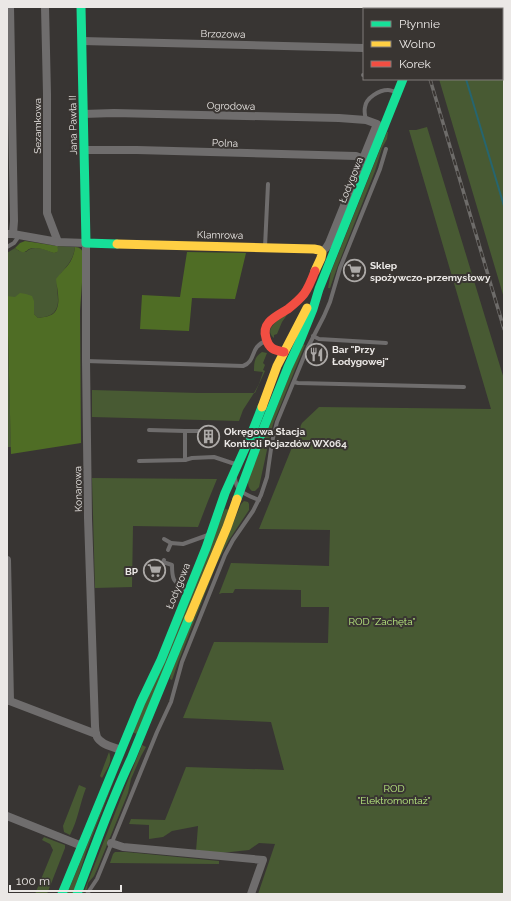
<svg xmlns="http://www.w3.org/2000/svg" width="511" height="901" font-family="Raleway,sans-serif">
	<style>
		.green { fill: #485a33 }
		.forest { fill: #4f6d25 }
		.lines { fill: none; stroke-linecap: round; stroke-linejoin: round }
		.stream { stroke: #26656f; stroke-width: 2 }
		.lane { stroke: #6f6d6d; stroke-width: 4 }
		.street { stroke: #6f6d6d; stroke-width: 8 }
		.fast { stroke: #16e098; stroke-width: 9 }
		.slow { stroke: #ffcf43; stroke-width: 9 }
		.jam { stroke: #f24e42; stroke-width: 9 }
		.rail-casing { stroke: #6e6c6a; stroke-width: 3.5 }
		.rail { stroke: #393532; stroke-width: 2; stroke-dasharray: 6; stroke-linecap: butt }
		.labels { text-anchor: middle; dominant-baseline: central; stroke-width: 4; stroke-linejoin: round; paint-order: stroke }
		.street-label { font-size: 10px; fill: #ebe8e6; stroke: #393532 }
		.poi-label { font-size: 10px; font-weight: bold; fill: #ebe8e6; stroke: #393532; text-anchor: start }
		.park-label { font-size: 10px; fill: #bdef83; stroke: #393532 }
	</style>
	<rect width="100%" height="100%" fill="#383533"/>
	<!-- green -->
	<g class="green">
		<polygon points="443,7 504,7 504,298 439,79 502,79 502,9 442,9"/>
		<polygon points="427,127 504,379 504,894 258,894 275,844 259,843 249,850 221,853 196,851 198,826 172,831 163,837 149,839 149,825 129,824 131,819 165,820 186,767 284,770 271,722 183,718 214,642 328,643 329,607 301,607 301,590 235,589 233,593 222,593 219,594 231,563 329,566 330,530 259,529 301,425 302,423 319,407 491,409 409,130 416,130"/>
		<polygon points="387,132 388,132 387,139 382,148 375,171 338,265 330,288 328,288 331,272"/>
		<path d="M57,246L75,247C74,255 71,261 66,267C61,274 59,274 57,283C56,291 61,303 55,311C52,316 44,317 38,318L34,314V301L7,297L11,447H7V253L15,248L19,251L26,252C33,244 46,250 54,253L57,252Z"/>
		<path d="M289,312L282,322L277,334L274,335V338C262,328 282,318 289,312Z"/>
		<path d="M302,344L305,345L273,424L270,436L259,487L255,491H252C248,488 248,484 248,479Z"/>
		<path d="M262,352L267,353L263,363L265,365L263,370L265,371L255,393H254L243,410L239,421L92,417V390L198,393H254L259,384L263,372L254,371C254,363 254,357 262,352Z"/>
		<polygon points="92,478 217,479 208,501 198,527 133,526 132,587 95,588"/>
		<polygon points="244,501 248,502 249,504 249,510 229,540 217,563 179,660 172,680 170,679 171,673 241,504"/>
		<polygon points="225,509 229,510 137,734 132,732"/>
		<polygon points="142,745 146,747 141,756 131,779 128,793 98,867 94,876 88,883 87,889 83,894"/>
		<path d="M109,752C113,762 107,769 102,778L100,776Z"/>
		<polygon points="118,770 86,852 73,894 67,894"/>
		<path d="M79,785L86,788C80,803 78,820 70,835L64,832L63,826Z"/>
		<polygon points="44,837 65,845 65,848 47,894 35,894 53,850 50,844 42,840"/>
		<polygon points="115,852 126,852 219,861 219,864 110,863 113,854"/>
	</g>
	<!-- forest -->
	<g class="forest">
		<path d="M25,241L57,246L58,250L57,252L54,253C48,251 41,248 35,248C24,247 28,258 15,248L20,243Z"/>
		<path d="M75,247C80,247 82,250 84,254L80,311L81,443L11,454L7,296L15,297L20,293L26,294L32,296L34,301V314L38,318C42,317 47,317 51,315C63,309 57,290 56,279C65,267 73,264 75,247Z"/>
		<polygon points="187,252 246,253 235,299 192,298 189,331 140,329 142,295 180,297"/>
	</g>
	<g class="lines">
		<!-- stream -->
		<g class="stream">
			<polyline points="447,7 447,9"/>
			<polyline points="466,79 504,206"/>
		</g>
		<!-- lane -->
		<g class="lane">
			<polyline points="377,7 378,9"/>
			<polyline points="363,75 364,75"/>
			<path d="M366,120C365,116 364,111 365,107C366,98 379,90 388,90C391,90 394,92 398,92"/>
			<polyline points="7,247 14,243 19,236"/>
			<polyline points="265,247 268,184"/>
			<polyline points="313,336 319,339 386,343"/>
			<path d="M86,361L243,366C257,361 249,347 266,341"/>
			<polyline points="294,382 298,383 464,387"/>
			<polyline points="149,430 185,431 185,460"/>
			<polyline points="185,431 202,431"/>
			<polyline points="231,432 237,434 250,435"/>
			<polyline points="139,461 185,460 192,458 214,457 238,465"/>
			<path d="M235,478C236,492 247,495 259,500"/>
			<polyline points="164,539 171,543"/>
			<polyline points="168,550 171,543 183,544 208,535"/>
			<path d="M164,560L163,562L172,565C172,582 174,581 187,591"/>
			<polyline points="87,894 97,879 157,732 171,702 182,662 225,555 233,540 253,511 261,495 267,477 272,442 277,422 308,347 324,316 330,302 340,268 380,169 386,149"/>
		</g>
		<!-- street -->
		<g class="street">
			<polyline points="10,7 14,221 13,234"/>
			<polyline points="45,7 47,94 47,213 58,242"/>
			<polyline points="82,41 364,48"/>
			<polyline points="83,114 114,113 339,118 366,120 377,124 329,243 326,248 321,252"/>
			<polyline points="84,150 137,150 356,156 364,159"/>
			<path d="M7,234H13L58,242L86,243V361L88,518L95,726C95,730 96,734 97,737C101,745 114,747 121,750"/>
			<polyline points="7,560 10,701"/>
			<polyline points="7,700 96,734"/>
			<polyline points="7,816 82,846"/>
			<polyline points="111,843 123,847 263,860 251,894"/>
		</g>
		<!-- fast -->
		<g class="fast">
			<polyline points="81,7 86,243 117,244"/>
			<polyline points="237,499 260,437 288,367 300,341 313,309 319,289 403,79"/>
			<polyline points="62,894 141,702 161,660 206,548 225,493 251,435 262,407"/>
			<path d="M77,894C94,849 110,803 131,759L189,618"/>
		</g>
		<!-- slow -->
		<g class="slow">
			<polyline points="431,9 432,7"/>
			<polyline points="117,244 314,249 319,250 322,253 321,258 315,271"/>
			<polyline points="262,407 277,366 307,308"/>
			<polyline points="189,618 227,527 237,499"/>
		</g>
		<!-- jam -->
		<path class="jam" d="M284,352C274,350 269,349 266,338C261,322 277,316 288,309C293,305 300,299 304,294C309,287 312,279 315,271"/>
		<defs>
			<g id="rail">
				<polyline points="414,7 414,9"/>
				<polyline points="430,79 504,329"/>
			</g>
		</defs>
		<!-- rail casing -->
		<use href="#rail" class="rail-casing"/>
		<!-- rail -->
		<use href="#rail" class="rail"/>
	</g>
	<!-- icons -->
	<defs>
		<symbol id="supermarket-ring" viewBox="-11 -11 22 22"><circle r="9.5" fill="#393532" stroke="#aca9a7" stroke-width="1.5"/><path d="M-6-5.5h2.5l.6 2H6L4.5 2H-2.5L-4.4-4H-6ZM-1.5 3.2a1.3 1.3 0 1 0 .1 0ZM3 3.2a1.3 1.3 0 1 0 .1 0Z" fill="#aca9a7"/></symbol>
		<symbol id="restaurant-ring" viewBox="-11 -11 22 22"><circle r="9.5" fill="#393532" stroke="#aca9a7" stroke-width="1.5"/><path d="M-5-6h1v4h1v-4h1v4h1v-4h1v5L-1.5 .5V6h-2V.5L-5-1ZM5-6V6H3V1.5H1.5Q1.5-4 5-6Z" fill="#aca9a7"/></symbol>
		<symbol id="building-ring" viewBox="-11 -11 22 22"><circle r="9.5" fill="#393532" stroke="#aca9a7" stroke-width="1.5"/><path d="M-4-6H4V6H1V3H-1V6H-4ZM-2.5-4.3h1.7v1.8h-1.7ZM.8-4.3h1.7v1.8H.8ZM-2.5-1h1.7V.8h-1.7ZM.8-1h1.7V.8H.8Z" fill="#aca9a7"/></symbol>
	</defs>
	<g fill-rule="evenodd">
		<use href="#supermarket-ring" x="342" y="258" width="25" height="25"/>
		<use href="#restaurant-ring" x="304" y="342" width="25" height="25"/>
		<use href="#building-ring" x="196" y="424" width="25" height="25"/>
		<use href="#supermarket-ring" x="142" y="558" width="25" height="25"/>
	</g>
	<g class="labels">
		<!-- street labels -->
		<g class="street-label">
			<text transform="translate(223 34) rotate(1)">Brzozowa</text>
			<text transform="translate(231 106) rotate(1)">Ogrodowa</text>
			<text transform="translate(73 125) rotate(-91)">Jana Pawła II</text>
			<text transform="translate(37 126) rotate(-90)">Sezamkowa</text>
			<text transform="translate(225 143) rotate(2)">Polna</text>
			<text transform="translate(351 180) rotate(-68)">Łodygowa</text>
			<text transform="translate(220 235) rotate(1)">Klamrowa</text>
			<text transform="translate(78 489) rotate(-91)">Konarowa</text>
			<text transform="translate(178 586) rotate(-68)">Łodygowa</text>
		</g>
		<!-- poi labels -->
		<g class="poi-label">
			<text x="370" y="265">Sklep<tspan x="370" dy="12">spożywczo-przemysłowy</tspan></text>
			<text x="332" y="349">Bar "Przy<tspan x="332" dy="12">Łodygowej"</tspan></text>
			<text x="224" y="431">Okręgowa Stacja<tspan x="224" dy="12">Kontroli Pojazdów WX064</tspan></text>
			<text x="138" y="571" text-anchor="end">BP</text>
		</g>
		<!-- park labels -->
		<g class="park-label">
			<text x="382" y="621">ROD "Zachęta"</text>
			<text x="394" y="788">ROD<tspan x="394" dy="12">"Elektromontaż"</tspan></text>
		</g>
	</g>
	<!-- border -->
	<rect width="511" height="901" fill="none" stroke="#ebe8e6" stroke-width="16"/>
	<!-- legend -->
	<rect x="363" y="8" width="140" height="72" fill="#393532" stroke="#807d7a"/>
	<rect x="371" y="21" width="20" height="6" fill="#16e098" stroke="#807d7a"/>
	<text x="399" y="28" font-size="12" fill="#ebe8e6">Płynnie</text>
	<rect x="371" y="41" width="20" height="6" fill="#ffcf43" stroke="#807d7a"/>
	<text x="399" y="48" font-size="12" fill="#ebe8e6">Wolno</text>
	<rect x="371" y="61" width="20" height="6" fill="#f24e42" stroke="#807d7a"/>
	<text x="399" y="68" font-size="12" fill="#ebe8e6">Korek</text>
	<!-- scale -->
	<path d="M10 885v6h111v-6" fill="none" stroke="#ebe8e6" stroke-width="2"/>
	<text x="16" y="885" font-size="12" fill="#ebe8e6" stroke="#393532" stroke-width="3" paint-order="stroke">100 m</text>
</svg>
